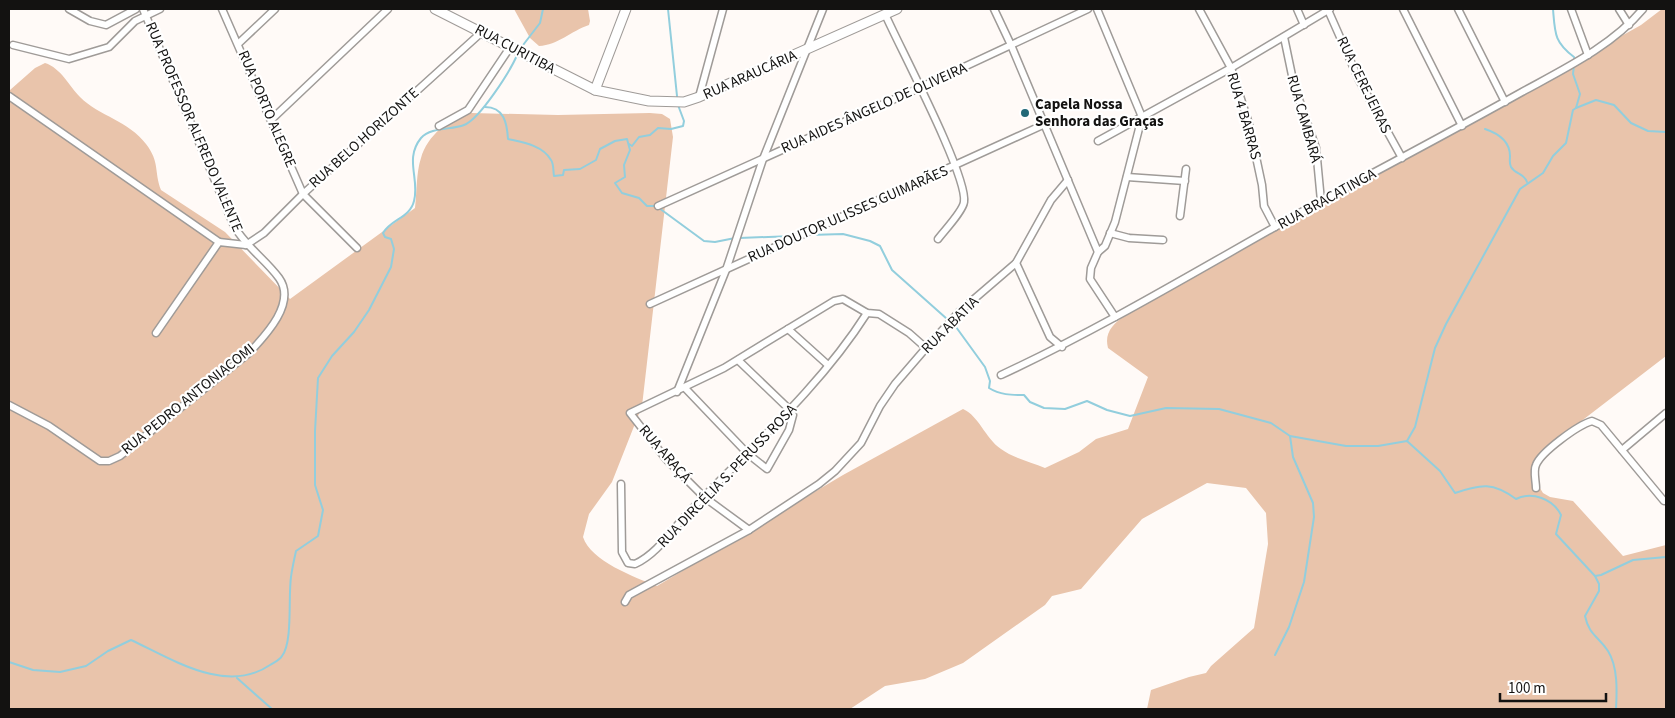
<svg xmlns="http://www.w3.org/2000/svg" width="1675" height="718" font-family="'Source Sans 3',sans-serif">
	<style>
		.green { fill: #e9c4ab }
		.lines { fill: none; stroke-linecap: round; stroke-linejoin: round }
		.stream { stroke: #92cedd; stroke-width: 2 }
		.street-casing { stroke: #9f9b98; stroke-width: 9 }
		.secondary-casing { stroke: #9f9b98; stroke-width: 11 }
		.street { stroke: #fff; stroke-width: 6 }
		.secondary { stroke: #fff; stroke-width: 9 }
		.poi-dot { fill: #226978; stroke: #fff; stroke-width: 2 }
		.labels { text-anchor: middle; dominant-baseline: central; stroke-width: 4.5; stroke-linejoin: round; paint-order: stroke }
		.street-label { font-size: 15px; fill: #131211; stroke: #fff }
		.poi-label { font-size: 15px; font-weight: bold; fill: #131211; stroke: #fff; text-anchor: start }
	</style>
	<rect width="100%" height="100%" fill="#fffaf7"/>
	<!-- green -->
	<g class="green">
		<path d="M514,9H588L590,21L589,25C571,31 558,45 539,46L530,38Z"/>
		<path d="M1662,9H1666V356L1558,439L1535,469L1538,485L1543,493L1550,497L1573,501L1623,556L1666,545V709H1147L1151,690L1189,677L1206,673L1211,666L1254,628L1268,544L1266,513L1246,488L1207,483L1142,519L1081,589L1052,596L1045,605L963,663L925,679L885,686L850,709H9V85L10,90L35,68L45,63C61,68 69,86 80,97C99,116 129,121 146,144C160,162 154,172 161,190L225,232L290,299L415,208C417,192 416,173 421,158C427,136 450,117 471,113L558,115L650,113L662,114L670,119L673,137L642,406L612,482L589,514L583,537C591,561 634,577 657,586L843,475L963,409C979,416 985,438 1001,449C1013,458 1031,462 1045,468L1079,452L1096,439L1128,429L1148,377L1108,348C1104,333 1113,324 1124,316L1641,25Z"/>
	</g>
	<g class="lines">
		<!-- stream -->
		<g class="stream">
			<polyline points="668,9 677,96"/>
			<path d="M1553,9C1555,33 1554,42 1574,57L1575,61"/>
			<polyline points="520,49 540,23 543,9"/>
			<path d="M485,107C504,107 507,123 508,139C521,142 543,145 551,160C554,164 553,171 554,176L563,175L564,170L580,169L596,160L600,149L615,141L627,139L630,150L624,165L625,177L615,183L622,193L639,198L647,206H655"/>
			<polyline points="1576,108 1596,100 1614,105 1631,123 1648,131 1666,132"/>
			<path d="M1485,129C1497,133 1510,140 1510,156C1510,160 1509,163 1511,167C1516,175 1524,173 1527,182"/>
			<polyline points="629,144 632,146 639,137 650,135 658,128 671,129 683,126 684,121 678,105"/>
			<polyline points="659,208 704,241 715,242 735,238"/>
			<path d="M809,235L843,234L870,241L880,246L892,270L956,327L985,367L990,381L989,388C1000,395 1011,395 1024,395L1030,402L1044,408L1065,409L1087,401L1107,410L1130,416L1166,408L1219,409L1271,423L1290,436L1346,446H1378L1407,441L1440,471L1455,493C1481,484 1493,482 1516,499C1532,491 1553,499 1561,515L1556,534L1595,576L1599,584V591L1585,616C1589,635 1598,636 1608,651C1618,667 1617,691 1616,709"/>
			<polyline points="739,238 794,236"/>
			<polyline points="1407,441 1415,427 1435,348 1446,324 1520,189 1543,173 1553,156 1566,143 1573,110 1576,108 1580,94 1573,74 1574,65"/>
			<polyline points="1595,576 1601,575 1633,560 1666,557"/>
			<polyline points="1275,655 1289,627 1304,582 1314,517 1313,503 1293,457 1290,436"/>
			<path d="M9,662L33,670L60,672L86,666L108,651L131,640C172,659 226,695 270,665C273,663 280,660 282,656C293,642 288,597 291,577C292,569 294,560 296,551L318,536L323,510L315,485V431L318,378L332,356L354,332L369,310L391,267L394,249L391,239L385,237L383,233C391,219 410,218 414,201C420,179 404,159 421,138C431,127 451,130 464,125C480,119 511,70 518,53"/>
			<polyline points="237,678 272,709"/>
		</g>
		<defs>
			<g id="street">
				<polyline points="69,9 90,21 106,25 136,9"/>
				<polyline points="222,9 303,194 357,248"/>
				<polyline points="994,9 1011,45 1098,252"/>
				<polyline points="1097,9 1142,117 1115,222 1105,246 1098,252 1091,268 1090,279 1115,317"/>
				<polyline points="1199,9 1231,68 1249,124 1262,185 1264,206 1275,227"/>
				<polyline points="1297,9 1304,25"/>
				<polyline points="1403,9 1462,126"/>
				<polyline points="1458,9 1505,102"/>
				<polyline points="1571,9 1588,55"/>
				<polyline points="1619,9 1629,25"/>
				<polyline points="1328,10 1359,80 1402,158"/>
				<path d="M885,14C899,46 968,176 964,202C963,211 944,231 938,239"/>
				<polyline points="1284,37 1294,85 1316,148 1321,201"/>
				<polyline points="239,43 275,9"/>
				<polyline points="13,45 69,59 109,47 135,21 160,9"/>
				<polyline points="9,96 219,242"/>
				<polyline points="699,97 723,9"/>
				<polyline points="272,119 388,9"/>
				<polyline points="439,126 468,110 511,46"/>
				<polyline points="1098,141 1231,68 1330,9"/>
				<polyline points="1127,177 1185,181"/>
				<polyline points="658,206 919,88 1088,9"/>
				<polyline points="1180,216 1186,169"/>
				<polyline points="1110,233 1129,238 1163,240"/>
				<polyline points="246,245 264,233 303,194 483,31"/>
				<polyline points="1016,263 1050,337 1062,347"/>
				<polyline points="650,304 1045,124"/>
				<polyline points="788,329 828,365"/>
				<polyline points="156,333 219,242 246,245"/>
				<path d="M1001,375C1119,320 1229,251 1343,189C1403,157 1463,125 1522,92C1564,69 1612,46 1643,9"/>
				<polyline points="685,388 748,454 767,469 789,430 793,415 790,410 738,360"/>
				<polyline points="677,392 726,270 763,159 823,9"/>
				<path d="M9,405L49,426L100,461H109L120,456L249,353C265,336 297,303 279,278C265,259 246,247 234,226L143,9"/>
				<polyline points="1622,450 1666,413"/>
				<path d="M621,484L622,552L628,563L635,564C657,554 671,531 687,514C749,449 818,390 867,313"/>
				<path d="M1536,488C1536,481 1533,471 1536,465C1541,452 1578,425 1592,421L1601,425L1664,501H1666"/>
				<polyline points="749,530 704,497 666,459 630,413 724,368 834,301 843,299 867,313 879,314 909,333 926,348"/>
				<polyline points="625,602 629,595 749,530 819,484 835,471 861,443 880,406 895,384 926,348 959,312 1016,263 1051,200 1068,180"/>
			</g>
			<g id="secondary">
				<polyline points="435,9 595,90 649,101 684,102 699,97 897,9"/>
				<polyline points="595,90 626,9"/>
			</g>
		</defs>
		<!-- street casing -->
		<use href="#street" class="street-casing"/>
		<!-- secondary casing -->
		<use href="#secondary" class="secondary-casing"/>
		<!-- street -->
		<use href="#street" class="street"/>
		<!-- secondary -->
		<use href="#secondary" class="secondary"/>
	</g>
	<!-- markers -->
	<circle class="poi-dot" cx="1025" cy="113" r="5"/>
	<g class="labels">
		<!-- street labels -->
		<g class="street-label">
			<text transform="translate(515 49) rotate(28)">RUA CURITIBA</text>
			<text transform="translate(750 75) rotate(-24)">RUA ARAUCÁRIA</text>
			<text transform="translate(1364 85) rotate(64)">RUA CEREJEIRAS</text>
			<text transform="translate(874 108) rotate(-24)">RUA AIDES ÂNGELO DE OLIVEIRA</text>
			<text transform="translate(267 109) rotate(67)">RUA PORTO ALEGRE</text>
			<text transform="translate(1244 116) rotate(74)">RUA 4 BARRAS</text>
			<text transform="translate(1304 119) rotate(74)">RUA CAMBARÁ</text>
			<text transform="translate(194 127) rotate(67)">RUA PROFESSOR ALFREDO VALENTE</text>
			<text transform="translate(364 138) rotate(-42)">RUA BELO HORIZONTE</text>
			<text transform="translate(1327 199) rotate(-29)">RUA BRACATINGA</text>
			<text transform="translate(848 214) rotate(-24)">RUA DOUTOR ULISSES GUIMARÃES</text>
			<text transform="translate(950 325) rotate(-45)">RUA ABATIA</text>
			<text transform="translate(188 399) rotate(-39)">RUA PEDRO ANTONIACOMI</text>
			<text transform="translate(665 454) rotate(49)">RUA ARAÇÁ</text>
			<text transform="translate(727 476) rotate(-46)">RUA DIRCÉLIA S. PERUSS ROSA</text>
		</g>
		<!-- poi labels -->
		<g class="poi-label">
			<text x="1035" y="104">Capela Nossa<tspan x="1035" dy="17">Senhora das Graças</tspan></text>
		</g>
	</g>
	<!-- border -->
	<rect width="1675" height="718" fill="none" stroke="#131211" stroke-width="20"/>
	<!-- scale -->
	<path d="M1500 693v8h106v-8" fill="none" stroke="#131211" stroke-width="2.5"/>
	<text x="1508" y="693" font-size="15" fill="#131211" stroke="#ffffff" stroke-width="4" paint-order="stroke">100 m</text>
</svg>
